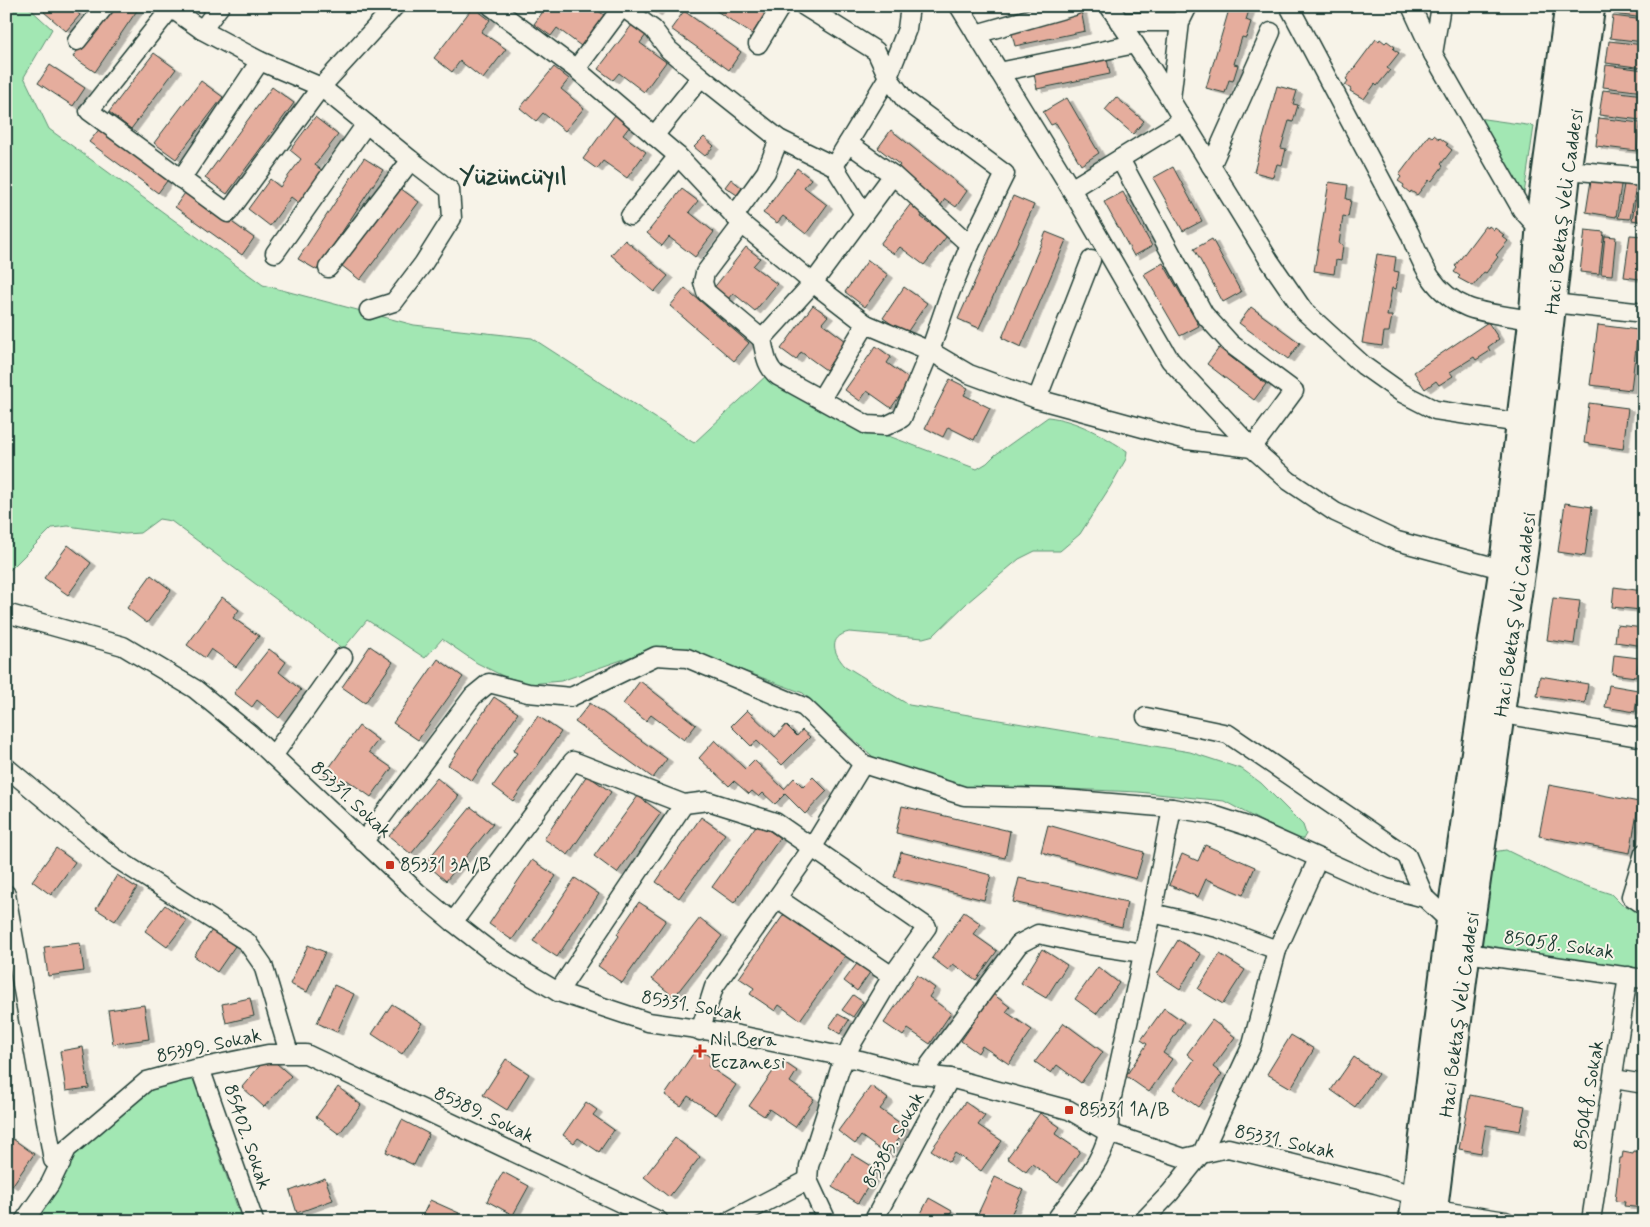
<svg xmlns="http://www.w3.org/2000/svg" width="1650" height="1227" font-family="Mynerve,sans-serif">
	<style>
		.green { fill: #a2e7b3; stroke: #609274 }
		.building { fill: #e5ad9d; stroke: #1f3d34; filter: url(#shadow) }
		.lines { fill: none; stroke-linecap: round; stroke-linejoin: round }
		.street-casing { stroke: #1f3d34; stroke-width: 21 }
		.secondary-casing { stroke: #1f3d34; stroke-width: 29 }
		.street { stroke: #f7f3e8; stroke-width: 18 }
		.secondary { stroke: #f7f3e8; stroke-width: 25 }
		.poi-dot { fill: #c8321e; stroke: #f7f3e8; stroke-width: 2 }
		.labels { text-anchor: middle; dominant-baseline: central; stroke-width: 4; stroke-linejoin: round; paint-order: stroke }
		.street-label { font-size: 19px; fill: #1f3d34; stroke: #f7f3e8 }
		.poi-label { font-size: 19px; fill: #1f3d34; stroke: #f7f3e8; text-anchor: start }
		.district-label { font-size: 24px; font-weight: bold; fill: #1f3d34; stroke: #f7f3e8 }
	</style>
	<defs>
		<filter id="shadow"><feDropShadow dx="5.5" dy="3" stdDeviation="0" flood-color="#0004"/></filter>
	</defs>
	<rect width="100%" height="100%" fill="#f7f3e8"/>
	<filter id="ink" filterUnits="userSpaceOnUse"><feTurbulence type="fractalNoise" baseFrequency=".02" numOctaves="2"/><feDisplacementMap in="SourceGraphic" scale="10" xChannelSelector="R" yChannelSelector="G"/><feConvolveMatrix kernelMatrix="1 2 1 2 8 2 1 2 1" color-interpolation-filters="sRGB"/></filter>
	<g filter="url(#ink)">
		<!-- green -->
		<g class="green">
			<path d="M6,6H27L52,29L24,77L49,129L263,285L414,325L532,338L694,443L768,374L843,419L977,469L987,463L995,455L1048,417C1076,420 1104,436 1127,451L1126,459L1110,487L1080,534L1060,551H1035L1019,559L968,602L934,635L923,638L849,632C828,637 833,653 845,666L909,705L1190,752L1242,769L1261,783L1303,825L1306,834L1303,839L1296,840L1224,801L1138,792L1022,787L971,795L882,765L803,693L688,650L662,646L561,681L529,684L503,676L477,663L442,639L425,658L367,620L343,649L171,521L159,519L140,533L125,534L68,526L52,528L6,574Z"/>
			<polygon points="1477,118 1534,126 1523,201"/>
			<polygon points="1506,850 1565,879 1611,894 1622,905 1644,912 1644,973 1480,944 1492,852"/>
			<polygon points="192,1076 242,1221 38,1221 38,1215 61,1167 106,1121 151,1083"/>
		</g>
		<!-- building -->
		<g class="building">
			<polygon points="48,6 70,6 80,15 66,31 44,12"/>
			<polygon points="107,6 133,6 138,9 95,72 73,57"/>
			<polygon points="547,6 592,6 604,15 581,46 557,28 551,36 534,24"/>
			<polygon points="646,6 661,6 656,13"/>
			<polygon points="709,6 752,6 765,14 752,34"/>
			<polygon points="1230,6 1250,7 1246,20 1251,22 1246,38 1242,37 1234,64 1238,65 1233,81 1229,80 1225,93 1206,88"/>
			<polygon points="1615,6 1644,6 1644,18 1614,14"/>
			<polygon points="473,7 490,20 481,32 506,49 483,79 460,61 452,72 434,58"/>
			<polygon points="1081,10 1085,31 1015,46 1010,26"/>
			<polygon points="684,11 741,52 729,70 671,29"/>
			<polygon points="1613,16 1644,20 1644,42 1610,38"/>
			<polygon points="632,25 646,35 640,43 666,62 644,92 619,73 613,80 598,69"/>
			<polygon points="1376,39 1379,41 1380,39 1385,43 1387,41 1395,47 1393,49 1399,53 1387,68 1390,70 1377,86 1375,84 1364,99 1350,91 1351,89 1345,85 1348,81 1346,79"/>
			<polygon points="1609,41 1644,45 1644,68 1606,63"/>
			<polygon points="154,53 176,69 131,129 109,112"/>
			<polygon points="1106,54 1110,74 1037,89 1033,69"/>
			<polygon points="50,65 85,88 73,106 38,83"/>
			<polygon points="1606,65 1644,70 1644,92 1603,87"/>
			<polygon points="554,67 569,79 561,89 584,108 565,131 543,113 536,121 520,108"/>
			<polygon points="201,81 223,97 176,159 154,143"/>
			<polygon points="1277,86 1297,91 1293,104 1298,105 1293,122 1289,121 1281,148 1286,149 1282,165 1277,164 1273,177 1254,172"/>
			<polygon points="272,87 294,103 227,194 205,178"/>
			<polygon points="1603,90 1644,95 1641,120 1599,115"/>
			<polygon points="1116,97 1144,121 1133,134 1105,110"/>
			<polygon points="1067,98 1099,153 1081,165 1056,123 1051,125 1043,112"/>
			<polygon points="615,115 630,126 623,135 646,152 627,178 603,161 597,169 583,159"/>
			<polygon points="315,117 338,135 315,165 324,172 300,204 291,197 270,226 248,209 270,179 280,187 301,159 290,150"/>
			<polygon points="1599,118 1640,123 1637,151 1596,146"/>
			<polygon points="101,127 170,177 158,193 89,142"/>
			<polygon points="891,130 967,191 956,207 945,199 941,205 895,171 900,165 878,148"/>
			<polygon points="1429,135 1432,137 1434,135 1439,139 1440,138 1448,144 1446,145 1452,150 1441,164 1443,166 1431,182 1429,180 1417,195 1411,191 1410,193 1403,187 1404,185 1398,181 1401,177 1399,175"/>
			<polygon points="704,137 714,146 705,156 694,147"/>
			<polygon points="364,158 383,170 317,270 298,259"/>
			<polygon points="1173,167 1202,221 1183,231 1153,178"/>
			<polygon points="797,168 811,179 804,187 827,205 806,234 783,216 777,223 763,213"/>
			<polygon points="1592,174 1622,179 1616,217 1586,212"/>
			<polygon points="731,179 742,188 737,195 725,187"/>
			<polygon points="1625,179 1637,181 1630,219 1618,218"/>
			<polygon points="1639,180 1644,181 1644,222 1632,220"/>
			<polygon points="1329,182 1348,185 1346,199 1351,200 1348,217 1343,216 1339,244 1343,245 1341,261 1336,260 1334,274 1314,271"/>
			<polygon points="400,188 419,202 360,280 341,265"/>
			<polygon points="682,189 698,201 689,212 714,232 695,257 669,237 662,246 647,233"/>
			<polygon points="187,190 254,238 242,255 175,207"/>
			<polygon points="1123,192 1152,246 1134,256 1104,202"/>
			<polygon points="1013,196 1034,205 979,328 958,319"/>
			<polygon points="913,201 925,210 921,217 947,236 924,265 900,247 894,254 880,244"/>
			<polygon points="1485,226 1488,228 1489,226 1494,230 1495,228 1504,235 1502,236 1508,241 1496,255 1498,257 1486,273 1484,272 1473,286 1458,278 1460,276 1454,272 1457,268 1455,266"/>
			<polygon points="1585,230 1604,232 1599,274 1580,272"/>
			<polygon points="1046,232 1066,240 1021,347 1002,338"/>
			<polygon points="1630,235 1644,236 1644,253 1640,279 1624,277"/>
			<polygon points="1605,236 1616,237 1612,275 1601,274"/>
			<polygon points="1212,239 1241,292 1223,302 1194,249"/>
			<polygon points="625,240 668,276 654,292 611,255"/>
			<polygon points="746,247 760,258 753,266 777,284 755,311 733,293 727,300 713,289"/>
			<polygon points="1377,254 1396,257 1394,271 1399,272 1396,289 1392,288 1387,316 1392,316 1389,332 1384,332 1382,346 1362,343"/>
			<polygon points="868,260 888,275 865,307 845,292"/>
			<polygon points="1163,263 1199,326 1180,336 1144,274"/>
			<polygon points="904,287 927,303 906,334 883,318"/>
			<polygon points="685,288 749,343 734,361 670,306"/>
			<polygon points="813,305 828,316 822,323 846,341 826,370 801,352 796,360 781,349"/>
			<polygon points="1251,307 1300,343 1288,359 1239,323"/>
			<polygon points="1488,322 1499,339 1488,347 1490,351 1476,360 1474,357 1450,372 1453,376 1439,385 1436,381 1425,389 1414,372"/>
			<polygon points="1598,325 1638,330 1631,390 1590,385"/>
			<polygon points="876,346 891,357 887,363 911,380 891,408 867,391 860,401 845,390"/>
			<polygon points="1219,348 1266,384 1254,400 1207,364"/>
			<polygon points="950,379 968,388 964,395 990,408 974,440 948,427 943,437 925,428"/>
			<polygon points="1589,403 1628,408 1623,449 1584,443"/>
			<polygon points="1565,503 1592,507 1585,556 1558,552"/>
			<polygon points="68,545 91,563 68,595 44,578"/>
			<polygon points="151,575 171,590 147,623 127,608"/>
			<polygon points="1614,587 1643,591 1641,610 1612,607"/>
			<polygon points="222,597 239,610 233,618 259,636 236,667 211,649 205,658 187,645"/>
			<polygon points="1553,598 1580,601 1574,644 1547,640"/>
			<polygon points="1617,625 1644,628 1644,646 1615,642"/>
			<polygon points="370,646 393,662 365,703 342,687"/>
			<polygon points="269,649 286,662 279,672 301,690 279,718 257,700 252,707 234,693"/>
			<polygon points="1614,655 1639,658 1636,677 1612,674"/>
			<polygon points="438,659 463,677 418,740 393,723"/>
			<polygon points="1540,676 1588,684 1585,703 1537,696"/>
			<polygon points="640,681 696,725 684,740 651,715 646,721 623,704"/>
			<polygon points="1609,685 1638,690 1635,712 1605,707"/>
			<polygon points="494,697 518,713 472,781 448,765"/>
			<polygon points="590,703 667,759 653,778 575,722"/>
			<polygon points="747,710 775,737 786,725 797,736 802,730 810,737 782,765 757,741 751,746 731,726"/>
			<polygon points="538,716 561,732 513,801 493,786 517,753 513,751"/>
			<polygon points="359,726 378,740 369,752 392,768 371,797 347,780 341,788 324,775"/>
			<polygon points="715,740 745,769 754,760 784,789 794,778 803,787 813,777 827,791 805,814 785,794 775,804 763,793 759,797 752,791 749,794 734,781 729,786 699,758"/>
			<polygon points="587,775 611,792 568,855 544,839"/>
			<polygon points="437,778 459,796 411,854 389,836"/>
			<polygon points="1549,785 1639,802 1630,853 1539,836"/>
			<polygon points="638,796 661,813 617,873 594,856"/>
			<polygon points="902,806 1010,831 1005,858 896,833"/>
			<polygon points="471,807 493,824 446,881 425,863"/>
			<polygon points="701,817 725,834 679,898 656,882"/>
			<polygon points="758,823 780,838 734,903 712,887"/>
			<polygon points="1048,825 1144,852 1136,879 1041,852"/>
			<polygon points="1205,845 1255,867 1243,895 1206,879 1198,897 1169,885 1182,854 1198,861"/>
			<polygon points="56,848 75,862 51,895 32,881"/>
			<polygon points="901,852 991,875 984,900 894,877"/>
			<polygon points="532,860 556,876 512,940 489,924"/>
			<polygon points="117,875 137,888 115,921 96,909"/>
			<polygon points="575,878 599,894 557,957 533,941"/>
			<polygon points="1019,878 1127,902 1122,927 1013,902"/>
			<polygon points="639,902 666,920 622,983 598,966 619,936 617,934"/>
			<polygon points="165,905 187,921 167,947 145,931"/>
			<polygon points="787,910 848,952 800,1020 779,1005 775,1011 750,994 754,988 739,978"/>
			<polygon points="964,912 981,924 973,934 997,951 976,980 953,964 948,970 932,958"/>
			<polygon points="700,918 722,936 674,997 652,979"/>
			<polygon points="212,930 235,946 217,972 194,956"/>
			<polygon points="1178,940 1201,954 1180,989 1157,974"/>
			<polygon points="80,943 84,971 48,976 44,947"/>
			<polygon points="308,945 325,952 307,992 290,984"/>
			<polygon points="1042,949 1067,965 1046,998 1021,983"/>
			<polygon points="1220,954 1245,970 1223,1004 1198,989"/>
			<polygon points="859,961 871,971 857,991 844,981"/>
			<polygon points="1098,967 1119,983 1096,1014 1075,999"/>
			<polygon points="917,975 935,988 929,997 951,1013 930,1044 908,1029 903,1036 884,1023"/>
			<polygon points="334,985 354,994 337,1032 317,1023"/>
			<polygon points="993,994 1010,1007 1006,1012 1032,1030 1009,1064 982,1046 978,1053 961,1041"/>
			<polygon points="853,995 863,1002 853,1017 842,1010"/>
			<polygon points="250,998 254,1016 226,1023 222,1004"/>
			<polygon points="392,1004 422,1023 402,1054 372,1034"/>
			<polygon points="144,1005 149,1039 113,1044 108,1010"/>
			<polygon points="1164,1008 1184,1022 1163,1053 1172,1059 1149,1092 1126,1076 1147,1044 1141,1040"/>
			<polygon points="838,1014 849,1020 840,1034 829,1027"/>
			<polygon points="1212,1020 1235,1037 1213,1067 1222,1074 1198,1107 1173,1089 1194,1060 1187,1054"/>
			<polygon points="1064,1023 1103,1052 1081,1083 1057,1065 1051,1073 1035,1062"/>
			<polygon points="1643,1032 1644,1033 1644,1061 1638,1060"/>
			<polygon points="1291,1035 1314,1049 1291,1088 1267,1074"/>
			<polygon points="83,1047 89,1088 66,1091 60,1051"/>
			<polygon points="697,1048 713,1059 708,1066 736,1085 716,1115 688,1096 681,1106 665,1095"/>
			<polygon points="268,1056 291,1076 264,1107 242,1087"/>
			<polygon points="1354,1057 1378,1074 1355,1107 1331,1090"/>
			<polygon points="506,1059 529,1074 507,1110 483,1095"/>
			<polygon points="781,1060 797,1071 790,1082 814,1099 795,1127 769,1109 764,1116 749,1106"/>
			<polygon points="871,1086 888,1099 880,1109 907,1128 887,1155 861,1136 855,1144 838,1131"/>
			<polygon points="338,1087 361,1105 339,1134 316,1117"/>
			<polygon points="1470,1095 1525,1106 1520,1131 1486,1125 1481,1153 1459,1149"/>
			<polygon points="586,1102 597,1110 593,1115 614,1130 599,1152 578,1138 574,1143 563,1135"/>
			<polygon points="965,1102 985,1116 978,1125 1002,1141 981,1171 955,1153 949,1162 931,1150"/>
			<polygon points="1040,1113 1060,1127 1055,1134 1080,1151 1058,1183 1032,1164 1026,1172 1007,1158"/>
			<polygon points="402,1120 429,1134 414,1165 386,1152"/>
			<polygon points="675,1138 700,1157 669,1197 644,1177"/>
			<polygon points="13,1139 34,1154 12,1186 6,1182 6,1149"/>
			<polygon points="1634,1151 1644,1152 1644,1208 1624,1206 1625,1202 1615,1201 1620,1158 1622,1158 1623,1152 1633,1154"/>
			<polygon points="852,1154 878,1170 858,1203 832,1187"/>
			<polygon points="503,1172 529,1186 513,1215 487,1201"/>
			<polygon points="995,1177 1023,1190 1008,1221 982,1221 976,1218"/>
			<polygon points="325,1178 333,1200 297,1213 290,1191"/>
			<polygon points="929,1198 952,1211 947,1221 917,1221"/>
			<polygon points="430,1200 459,1213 456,1221 420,1221"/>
		</g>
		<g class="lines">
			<defs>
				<g id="street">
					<polyline points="168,6 202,30 260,61 321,87 411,160 450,190 452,218 423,264 394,302 369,310"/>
					<polyline points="491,6 576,69 678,156 742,224 813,283 866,324 930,351 969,374 1037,399 1187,440 1252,448 1294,391 1231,344 1204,314 1120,159"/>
					<polyline points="621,6 653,29 669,50 701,77 779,139 834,166 848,143"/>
					<path d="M804,6L876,51L888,77L905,100L1005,174L970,245L950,293L930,351L902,418L886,426L867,425L778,376C766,367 765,353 762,339L813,283L893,175L848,143L888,77L907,29L910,6"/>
					<polyline points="959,6 1071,189 1170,360 1252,448 1289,481 1335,512 1397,541 1502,569"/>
					<polyline points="1109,6 1151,68 1269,260 1304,311 1364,366 1402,393 1435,410 1520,423"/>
					<path d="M1289,6L1410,234C1422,266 1434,293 1467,307C1481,313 1509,316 1524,319L1532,318L1562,304L1644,313"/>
					<polyline points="1411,6 1433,54 1522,210 1540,230"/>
					<polyline points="171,8 89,111 228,213 321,87 395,6"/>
					<polyline points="1119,22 1180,22"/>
					<polyline points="202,30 220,6"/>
					<polyline points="976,34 1074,6"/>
					<polyline points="77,41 105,6"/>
					<polyline points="758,44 781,6"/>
					<polyline points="1433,54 1441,6"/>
					<polyline points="576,69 622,7"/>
					<polyline points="999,72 1135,44"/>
					<polyline points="1171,99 1180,22 1188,6"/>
					<polyline points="654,136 701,77"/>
					<polyline points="834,166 864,214"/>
					<polyline points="1211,166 1271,32"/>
					<polyline points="1568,170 1644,177"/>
					<polyline points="893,175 970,245"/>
					<polyline points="181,179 260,61"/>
					<polyline points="1071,189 1183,120"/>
					<polyline points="630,216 678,156"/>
					<polyline points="734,216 766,172 779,139"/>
					<polyline points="742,224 705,273 703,282 706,292 762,339"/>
					<polyline points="275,253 366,124"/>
					<polyline points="328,268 411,160"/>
					<polyline points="821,399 866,324"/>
					<polyline points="1037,399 1091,260"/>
					<polyline points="6,613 123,646 195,689 250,734 417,892 453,922 493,953 558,992 648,1022 739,1035 860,1060 913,1074 950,1078 1069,1110 1109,1133 1184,1158 1228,1148 1376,1184 1407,1193 1442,1211 1506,1221"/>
					<polyline points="1491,712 1644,738"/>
					<polyline points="1146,717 1228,734 1407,856 1425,898"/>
					<polyline points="273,756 343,657"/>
					<polyline points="6,767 114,857 247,942 263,965 289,1053"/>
					<polyline points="363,842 473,696 489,683 528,693 571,697 656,656 687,658 804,707 863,764 964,796 1051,798 1172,808 1210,814 1247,826 1386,888 1425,898 1442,914 1450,916"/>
					<polyline points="1644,853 1631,896 1644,905"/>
					<polyline points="6,894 53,1160 61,1164"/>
					<polyline points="777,898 892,976"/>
					<polyline points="1152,913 1218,928 1277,950"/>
					<polyline points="453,922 573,761 684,804 708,801 775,822 927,927 892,976 851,1045 840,1069 809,1166 808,1180 827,1221"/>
					<polyline points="1467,953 1644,979"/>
					<polyline points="558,992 684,804"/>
					<polyline points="700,1031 714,987 812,848 863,764"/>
					<polyline points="200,1068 254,1221"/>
					<polyline points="924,1075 930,1064 1019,944 1038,934 1089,945 1143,953"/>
					<polyline points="1614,1079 1644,1084"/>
					<polyline points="24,1221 50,1184 67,1149 147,1081 180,1072 268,1054 306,1054 659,1221"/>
					<polyline points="729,1221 808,1180"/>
					<polyline points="872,1221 875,1218 950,1078"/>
					<path d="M1055,1221C1073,1196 1101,1165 1108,1134C1110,1125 1109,1115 1110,1106L1152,913L1172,808"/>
					<polyline points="1143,1221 1170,1193 1202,1153 1252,1045 1277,950 1318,859"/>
					<polyline points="1591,1221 1628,976"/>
				</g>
				<g id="secondary">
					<polyline points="1412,1221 1450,916 1502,569 1532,318 1541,203 1568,6"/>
					<path id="s1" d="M1433,1221L1467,953L1525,549L1568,170L1592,6"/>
				</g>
			</defs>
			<!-- street casing -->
			<use href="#street" class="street-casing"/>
			<!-- secondary casing -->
			<use href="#secondary" class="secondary-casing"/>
			<!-- street -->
			<use href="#street" class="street"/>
			<!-- secondary -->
			<use href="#secondary" class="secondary"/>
		</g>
	</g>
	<!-- markers -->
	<g class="poi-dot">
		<rect x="385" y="860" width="10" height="10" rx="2.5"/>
		<path d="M697.5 1043.5h5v5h5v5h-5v5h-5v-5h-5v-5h5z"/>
		<rect x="1064" y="1105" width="10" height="10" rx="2.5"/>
	</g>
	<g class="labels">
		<!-- street labels -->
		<g class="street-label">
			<text stroke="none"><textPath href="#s1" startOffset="1018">Haci Bektaş Veli Caddesi</textPath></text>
			<text stroke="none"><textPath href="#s1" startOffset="612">Haci Bektaş Veli Caddesi</textPath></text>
			<text transform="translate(351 800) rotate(43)">85331. Sokak</text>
			<text transform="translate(1559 945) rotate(8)">85058. Sokak</text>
			<text transform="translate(692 1006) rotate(10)">85331. Sokak</text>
			<text stroke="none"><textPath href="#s1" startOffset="208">Haci Bektaş Veli Caddesi</textPath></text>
			<text transform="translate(209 1046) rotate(-12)">85399. Sokak</text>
			<text transform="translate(1589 1095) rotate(-81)">85048. Sokak</text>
			<text transform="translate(484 1115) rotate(25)">85389. Sokak</text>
			<text transform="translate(247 1137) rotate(71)">85402. Sokak</text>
			<text transform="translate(894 1140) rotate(-61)">85385. Sokak</text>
			<text transform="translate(1285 1142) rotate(12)">85331. Sokak</text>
		</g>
		<!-- poi labels -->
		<g class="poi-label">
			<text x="400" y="865">85331 3A/B</text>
			<text x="710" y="1040">Nil Bera<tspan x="710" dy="22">Eczanesi</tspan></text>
			<text x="1079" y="1110">85331 1A/B</text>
		</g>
		<!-- district labels -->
		<g class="district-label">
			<text x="513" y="177">Yüzüncüyıl</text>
		</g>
	</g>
	<!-- margin -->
	<rect width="1650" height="1227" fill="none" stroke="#f7f3e8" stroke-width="25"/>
	<rect x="12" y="12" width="1625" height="1202" fill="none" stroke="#1f3d34" stroke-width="2" filter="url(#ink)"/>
</svg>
